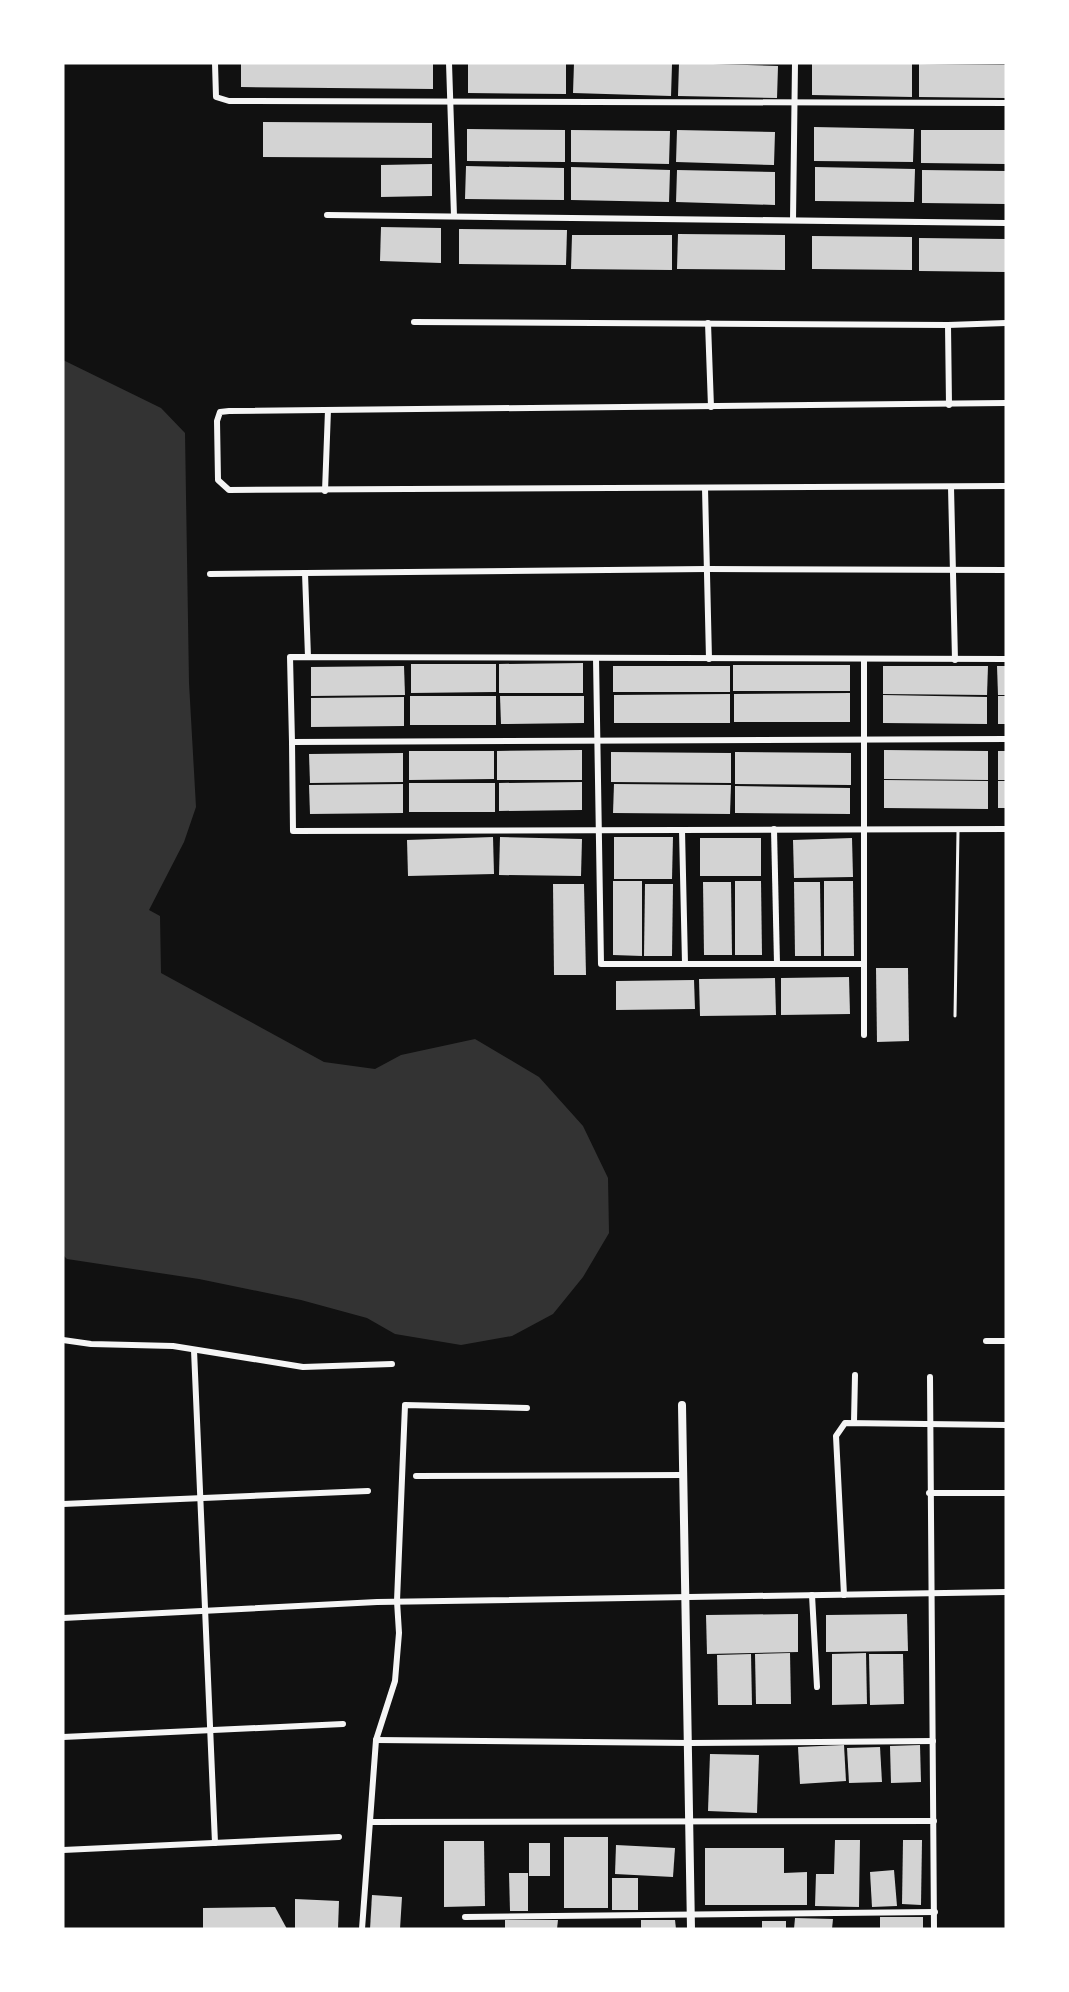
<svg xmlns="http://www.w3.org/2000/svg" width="1069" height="1992" font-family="'Sofia Sans Condensed',sans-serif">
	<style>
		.water { fill: #333 }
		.building { fill: #d3d3d3 }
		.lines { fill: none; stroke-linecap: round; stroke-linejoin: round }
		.service { stroke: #f5f5f5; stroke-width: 3 }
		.minor { stroke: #f5f5f5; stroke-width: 6 }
		.tertiary { stroke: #f5f5f5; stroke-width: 8 }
	</style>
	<rect width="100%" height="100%" fill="#111"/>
	<!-- water -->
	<polygon class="water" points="63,360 161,408 185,433 189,683 196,807 184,842 149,910 160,916 161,973 324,1062 375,1069 401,1055 475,1039 539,1077 583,1126 608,1178 609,1233 583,1277 553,1314 512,1336 461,1345 395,1334 367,1318 301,1300 199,1279 67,1259 63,1255"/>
	<!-- building -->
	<g class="building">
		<polygon points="241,63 433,63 433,89 241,87"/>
		<polygon points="468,63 566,63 566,94 468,93"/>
		<polygon points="574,63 672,64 671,96 573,93"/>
		<polygon points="679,63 778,66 777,98 678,96"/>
		<polygon points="812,63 912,63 912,97 812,95"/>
		<polygon points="919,64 1006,65 1006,98 919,97"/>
		<polygon points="263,122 432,123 432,158 263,157"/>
		<polygon points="814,127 914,129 913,162 814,161"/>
		<polygon points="467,129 565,130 565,162 467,161"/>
		<polygon points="571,130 670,131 669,164 571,162"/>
		<polygon points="677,130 775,132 774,165 676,162"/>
		<polygon points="921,130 1006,130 1006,164 921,163"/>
		<polygon points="432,164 432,196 381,197 381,165"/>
		<polygon points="466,166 564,168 564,200 465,199"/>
		<polygon points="571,167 670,170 669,202 571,200"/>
		<polygon points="815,167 915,169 914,202 815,201"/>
		<polygon points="677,170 775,172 775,205 676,202"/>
		<polygon points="922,170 1006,171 1006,204 922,203"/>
		<polygon points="381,227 441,228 441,263 380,261"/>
		<polygon points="459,229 567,230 566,265 459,264"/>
		<polygon points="678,234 785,235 785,270 677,269"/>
		<polygon points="572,235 672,235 672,270 571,269"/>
		<polygon points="812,236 912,237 912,270 812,269"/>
		<polygon points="919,238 1006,239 1006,272 919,271"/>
		<polygon points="583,663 583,693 499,693 499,664"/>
		<polygon points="411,664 496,664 496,692 411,693"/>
		<rect x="733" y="665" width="117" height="26"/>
		<polygon points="404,666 405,695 311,696 311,667"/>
		<rect x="613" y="666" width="117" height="26"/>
		<polygon points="883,666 988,666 987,695 883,694"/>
		<polygon points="997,666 1006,666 1006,695 998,695"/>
		<polygon points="850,693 850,722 734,722 734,694"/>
		<polygon points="730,694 730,723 614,723 614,695"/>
		<polygon points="883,695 987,697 987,724 883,723"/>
		<rect x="410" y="696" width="86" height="29"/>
		<polygon points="500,696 584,696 584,723 501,724"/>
		<rect x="998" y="696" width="8" height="28"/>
		<polygon points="404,697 404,726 311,727 311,698"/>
		<polygon points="582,750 582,780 497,780 497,751"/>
		<polygon points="884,750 988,751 988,780 884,779"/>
		<polygon points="409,751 494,751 494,779 409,780"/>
		<rect x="998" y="751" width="8" height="29"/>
		<polygon points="611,752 731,753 731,783 611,782"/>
		<polygon points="735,752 851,753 851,785 735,784"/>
		<polygon points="403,753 403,782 310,783 309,754"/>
		<polygon points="884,780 988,781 988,809 884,808"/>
		<rect x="998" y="781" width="8" height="27"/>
		<polygon points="582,782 582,810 499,811 499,783"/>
		<rect x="409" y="783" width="86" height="29"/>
		<polygon points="403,784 403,813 310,814 309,785"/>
		<polygon points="614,784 731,785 730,814 613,813"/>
		<polygon points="735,786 850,788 850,814 735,813"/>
		<polygon points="493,837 494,874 408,876 407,840"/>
		<polygon points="500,837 582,839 581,876 499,875"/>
		<polygon points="614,837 673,837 672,879 614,879"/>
		<rect x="700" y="838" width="61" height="38"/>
		<polygon points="852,838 853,877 794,878 793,840"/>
		<polygon points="613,881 642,881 642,956 613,955"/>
		<polygon points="735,881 761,881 762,955 735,955"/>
		<polygon points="824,881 853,881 854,956 824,956"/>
		<polygon points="703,882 731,882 732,955 704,955"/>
		<polygon points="794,882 820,882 821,956 795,956"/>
		<polygon points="553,884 584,884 586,975 554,975"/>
		<polygon points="645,884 673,884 672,956 644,956"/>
		<polygon points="876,968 908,968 909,1041 877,1042"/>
		<polygon points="849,977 850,1014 781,1015 781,978"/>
		<polygon points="775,978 776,1015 700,1016 699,979"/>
		<polygon points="694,980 695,1009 616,1010 616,981"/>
		<polygon points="798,1614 798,1652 707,1654 706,1615"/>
		<polygon points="907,1614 908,1651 826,1652 826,1615"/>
		<polygon points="790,1653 791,1704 756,1704 755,1654"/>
		<polygon points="866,1653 867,1704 832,1705 832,1654"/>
		<polygon points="751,1654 752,1705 718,1705 717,1655"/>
		<polygon points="869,1654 903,1654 904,1704 870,1705"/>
		<polygon points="844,1745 846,1781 800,1784 798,1747"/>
		<polygon points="920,1745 921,1782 891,1783 890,1746"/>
		<polygon points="880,1747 882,1782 849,1783 847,1748"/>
		<polygon points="710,1754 759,1755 757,1813 708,1811"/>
		<rect x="564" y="1837" width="44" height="71"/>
		<polygon points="835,1840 860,1840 859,1907 815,1906 816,1874 834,1874"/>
		<polygon points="903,1840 922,1840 921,1905 902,1904"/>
		<polygon points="444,1841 484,1841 485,1906 444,1907"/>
		<rect x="529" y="1843" width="21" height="33"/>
		<polygon points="616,1845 675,1848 673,1877 615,1874"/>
		<polygon points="705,1848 784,1848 784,1873 807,1872 807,1905 705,1905"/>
		<polygon points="894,1870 897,1906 872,1907 870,1872"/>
		<polygon points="509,1873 528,1873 528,1911 510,1911"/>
		<rect x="612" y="1878" width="26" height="32"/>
		<polygon points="372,1895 402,1897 400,1929 370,1929"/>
		<polygon points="295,1899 339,1901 338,1929 295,1929"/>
		<polygon points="275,1907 287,1929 203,1929 203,1908"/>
		<rect x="880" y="1917" width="43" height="12"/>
		<polygon points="795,1918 833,1919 832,1929 794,1929"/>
		<polygon points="505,1920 558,1920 557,1929 505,1929"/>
		<polygon points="641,1920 675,1920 676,1929 641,1929"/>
		<rect x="762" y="1921" width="24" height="8"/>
	</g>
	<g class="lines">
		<!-- service -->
		<polyline class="service" points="955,1016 958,831"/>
		<!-- minor -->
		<g class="minor">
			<polyline points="215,63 216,97 229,101 1006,103"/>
			<polyline points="449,63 454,216"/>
			<polyline points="327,215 1006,223"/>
			<polyline points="793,220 795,63"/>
			<polyline points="414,322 948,325 1006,323"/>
			<polyline points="708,323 711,407"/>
			<polyline points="948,325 949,405"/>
			<polyline points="1006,403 229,411 220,412 217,421 218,480 229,490 1006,486"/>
			<polyline points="951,487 955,660"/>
			<polyline points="705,488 709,659"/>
			<polyline points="325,491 328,410"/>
			<polyline points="305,573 308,657"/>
			<polyline points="210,574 707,569 1006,570"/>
			<polyline points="596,658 601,964 864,964"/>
			<polyline points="864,660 864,1035"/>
			<polyline points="1006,739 292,742 293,831 1006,829"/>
			<polyline points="292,742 290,657 1006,659"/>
			<polyline points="774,829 777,964"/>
			<polyline points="682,830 685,964"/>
			<polyline points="63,1340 91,1344 173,1346 303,1367 392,1364"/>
			<polyline points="986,1341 1006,1341"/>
			<polyline points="194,1350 215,1843"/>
			<polyline points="930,1377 934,1929"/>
			<polyline points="854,1422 855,1375"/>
			<polyline points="416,1476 683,1475"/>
			<polyline points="929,1493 1006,1493"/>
			<polyline points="63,1504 368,1491"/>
			<polyline points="812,1595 817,1687"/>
			<polyline points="844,1595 836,1436 845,1423 1006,1425"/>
			<polyline points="63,1618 377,1602 1006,1592"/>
			<polyline points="63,1737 343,1724"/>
			<polyline points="376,1740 690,1743 933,1741"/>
			<polyline points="371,1822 934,1821"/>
			<polyline points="63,1850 339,1837"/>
			<polyline points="465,1917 935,1912"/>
			<polyline points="362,1929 376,1740 395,1681 399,1633 397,1601 405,1405 527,1408"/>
		</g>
		<!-- tertiary -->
		<polyline class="tertiary" points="682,1405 691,1929"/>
	</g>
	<!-- border -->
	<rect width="1069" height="1992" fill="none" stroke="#ffffff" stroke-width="129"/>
</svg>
